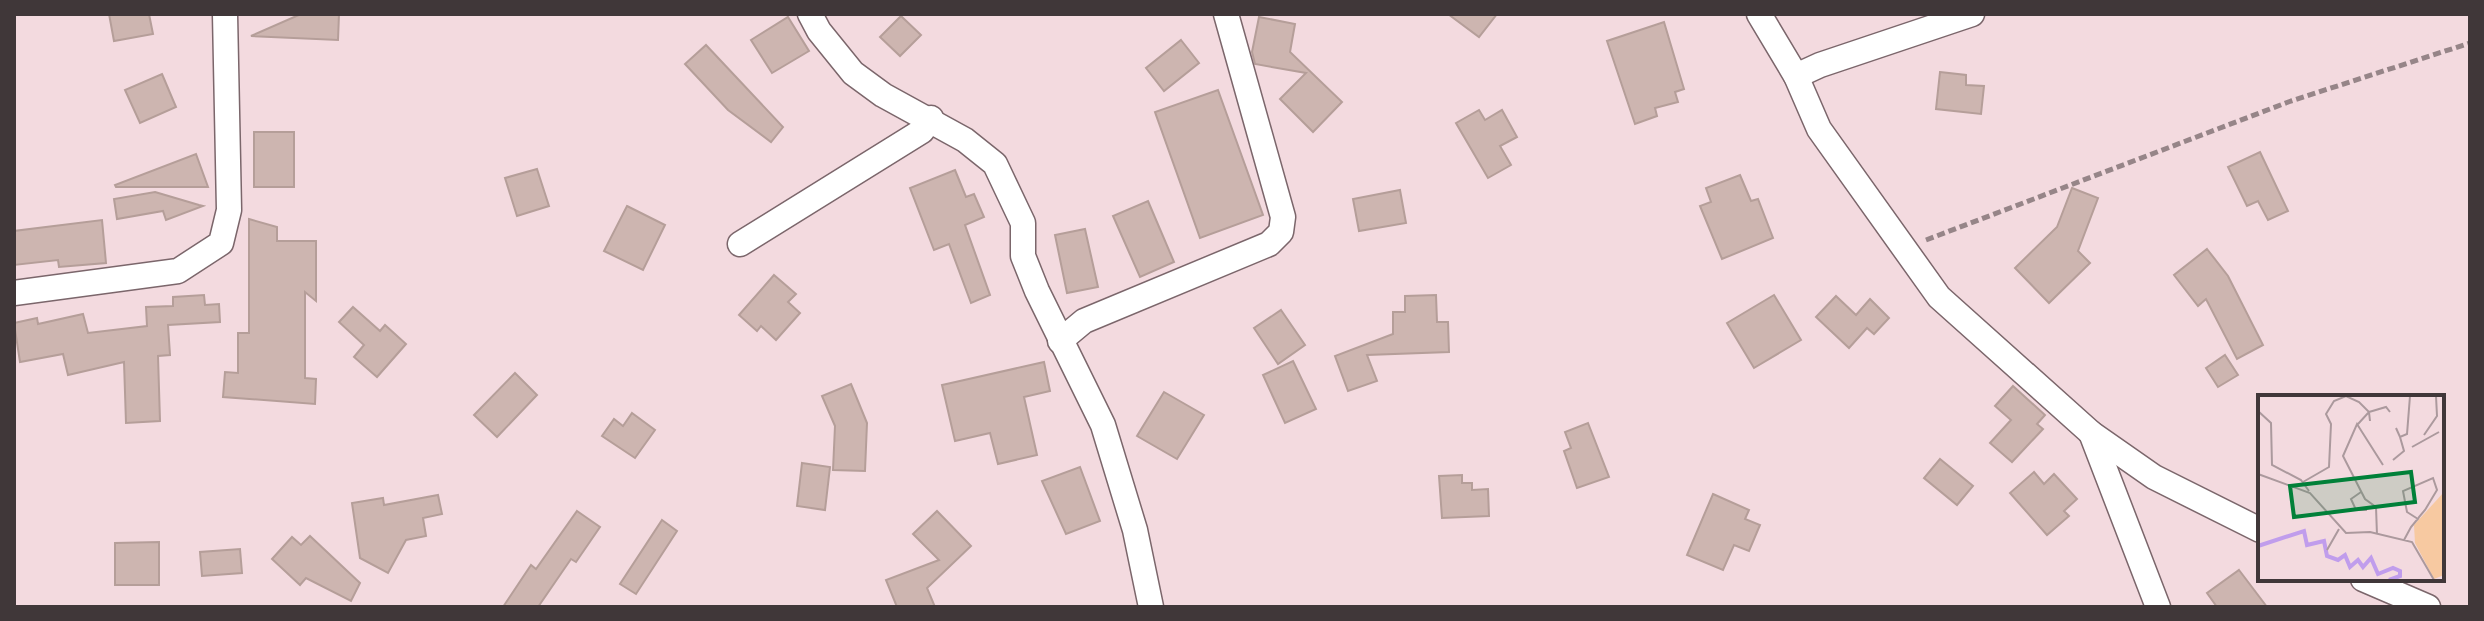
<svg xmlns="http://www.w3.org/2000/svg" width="2484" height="621" font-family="'Work Sans',sans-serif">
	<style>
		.building { fill: #cdb5b0; stroke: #b59e99; stroke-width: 2 }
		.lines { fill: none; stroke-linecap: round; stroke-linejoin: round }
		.minor-casing { stroke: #7b666b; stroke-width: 27 }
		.path { stroke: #968588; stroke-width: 5; stroke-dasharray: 8 4; stroke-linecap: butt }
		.minor { stroke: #fff; stroke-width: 24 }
		.inset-river { fill: none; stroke: #c09dec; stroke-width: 4 }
		.inset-road { fill: none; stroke: #ab999d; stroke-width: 2 }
		.view { fill: #018039; fill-opacity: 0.15; stroke: #018039; stroke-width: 4 }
		.inset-edge { fill: none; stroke: #403739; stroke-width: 4 }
	</style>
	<rect width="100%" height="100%" fill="#f3dadf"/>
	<!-- building -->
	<g class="building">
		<polygon points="109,14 149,14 153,34 114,41"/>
		<polygon points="301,14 339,14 338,40 251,36"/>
		<polygon points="1448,14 1497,14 1479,37"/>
		<polygon points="901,16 921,35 900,56 880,37"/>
		<polygon points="788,17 809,51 772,73 751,40"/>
		<polygon points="1259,17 1295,24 1290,52 1342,102 1313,132 1280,99 1306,73 1255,64 1252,52"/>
		<polygon points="1664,22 1684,89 1675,92 1678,102 1655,108 1657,116 1635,124 1607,41"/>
		<polygon points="1181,40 1199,63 1164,91 1146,68"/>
		<polygon points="706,45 783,127 771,142 728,110 685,64"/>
		<polygon points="1940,72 1966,75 1966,85 1984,86 1981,114 1936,109"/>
		<polygon points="162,74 176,107 140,123 125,90"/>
		<polygon points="1218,90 1263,215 1200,238 1155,112"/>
		<polygon points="1479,110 1485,120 1502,110 1517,137 1500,146 1511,165 1488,178 1456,123"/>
		<rect x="254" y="132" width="40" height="55"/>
		<polygon points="2260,152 2288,211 2268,220 2258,201 2247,206 2228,167"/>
		<polygon points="196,154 208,187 116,187 115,185"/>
		<polygon points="537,169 549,206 517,216 505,178"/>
		<polygon points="955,170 966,197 974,194 984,217 965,225 990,295 971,303 949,244 934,250 910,188"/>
		<polygon points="1740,175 1751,201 1758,199 1773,238 1722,259 1700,206 1711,202 1706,188"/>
		<polygon points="2072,188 2098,198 2078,251 2090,263 2049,303 2015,268 2057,227"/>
		<polygon points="1400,190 1406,223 1359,231 1353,199"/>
		<polygon points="155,192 199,205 203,206 166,220 163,211 117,219 114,199"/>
		<polygon points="1148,201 1174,262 1140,277 1113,216"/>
		<polygon points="627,206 665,225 643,270 604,251"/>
		<polygon points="249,219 277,227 277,241 316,241 316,301 305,292 305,378 316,379 315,404 223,397 225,372 238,373 238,333 249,333"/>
		<polygon points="102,220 106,263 59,267 58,260 14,265 14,231"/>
		<polygon points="1085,229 1098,287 1067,293 1055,235"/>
		<polygon points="2207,249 2228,276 2263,345 2237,359 2206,299 2198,306 2174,275"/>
		<polygon points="774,275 796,294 788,302 800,313 776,340 761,326 757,331 739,315"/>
		<polygon points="204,295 205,305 219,304 220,322 168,325 170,355 158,356 160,421 126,423 124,362 68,375 63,354 20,362 14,323 37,318 38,324 83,314 88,333 147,326 146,307 173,306 173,297"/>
		<polygon points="1436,295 1437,322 1448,322 1449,352 1367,355 1377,381 1348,391 1335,356 1393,334 1393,312 1405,312 1405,296"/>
		<polygon points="1774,295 1801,340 1754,368 1727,323"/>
		<polygon points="1836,296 1856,315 1870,299 1889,318 1874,334 1867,328 1849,348 1816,317"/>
		<polygon points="353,307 380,331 385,325 406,344 377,377 354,357 364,345 339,322"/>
		<polygon points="1281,310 1305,345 1278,364 1254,328"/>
		<polygon points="2225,355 2238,375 2218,387 2206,368"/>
		<polygon points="1293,361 1316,409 1285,423 1263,375"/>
		<polygon points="1044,362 1050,391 1024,397 1037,455 998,464 990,433 955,441 942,385"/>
		<polygon points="515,373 537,395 497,437 474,415"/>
		<polygon points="851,384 867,423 865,471 833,470 835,426 822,396"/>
		<polygon points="2013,386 2045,415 2037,424 2043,429 2012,462 1990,443 2011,420 1995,406"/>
		<polygon points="1164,392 1204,415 1177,459 1137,436"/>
		<polygon points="632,413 655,430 635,458 602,436 614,419 623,426"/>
		<polygon points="1588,423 1609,477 1577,488 1564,451 1571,448 1565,432"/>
		<polygon points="1940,459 1973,486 1957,505 1924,478"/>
		<polygon points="802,463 830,467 825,510 797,506"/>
		<polygon points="1080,467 1100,521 1066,534 1042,481"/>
		<polygon points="2034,472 2044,484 2054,474 2077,499 2064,511 2069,516 2047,535 2010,493"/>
		<polygon points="1462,475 1462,483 1472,483 1472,490 1488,489 1489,516 1442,518 1439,476"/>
		<polygon points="1713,494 1749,510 1745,519 1760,525 1749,551 1734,545 1723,570 1687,555"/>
		<polygon points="438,495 442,514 423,518 426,536 406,540 388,573 360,558 352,503 383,498 384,505"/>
		<polygon points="577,511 600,527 576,562 571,559 538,607 503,607 531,565 536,569"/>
		<polygon points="937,511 971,546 927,588 935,607 897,607 886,580 939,560 913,534"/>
		<polygon points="662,520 677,531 636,594 620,584"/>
		<polygon points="310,536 360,583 351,601 306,578 300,585 272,559 292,537 301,545"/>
		<polygon points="159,542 159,585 115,585 115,543"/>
		<polygon points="240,549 242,573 202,576 200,552"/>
		<polygon points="2239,570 2267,607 2217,607 2207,593"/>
	</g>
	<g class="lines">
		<defs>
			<g id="minor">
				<polyline points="810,14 819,31 853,73 883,95 965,140 995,164 1023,223 1023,256 1037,291 1103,425 1135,530 1151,607"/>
				<polyline points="1759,14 1796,76 1819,129 1939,297 2091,433 2154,477 2260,530"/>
				<polyline points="1796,76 1820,65 1972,14"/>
				<polyline points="740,244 922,131 931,118"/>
				<polyline points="14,293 178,271 221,243 229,210 225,14"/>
				<polyline points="1060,341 1084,321 1269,244 1281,232 1283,217 1226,14"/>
				<polyline points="2091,433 2158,607"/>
				<polyline points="2363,579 2428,607"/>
			</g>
		</defs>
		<!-- minor casing -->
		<use href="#minor" class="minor-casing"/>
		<!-- path -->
		<polyline class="path" points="1926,240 2291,101 2470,43"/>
		<!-- minor -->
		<use href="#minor" class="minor"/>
	</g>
	<!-- overview -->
	<g transform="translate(2258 395)">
		<rect width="186" height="186" fill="#f3dadf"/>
		<path d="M186,97V180L176,184L157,148L156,130Z" fill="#f7c9a1"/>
		<path class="inset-river" d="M0,151L46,136L49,150L66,146L69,161L80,165L87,160L92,172L100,165L105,172L113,163L120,179L135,173L142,176V181L131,185"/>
		<path class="inset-road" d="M0,16L13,28L14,70L43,85L51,96M112,26L111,17L128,12L132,17M138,33L142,42L149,39L152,1M166,40L179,21L178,1M154,52L181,37M135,65L146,56L142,42M0,79L52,98L88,138L112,137L154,147L176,185M45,87L71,72L73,29L68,19L76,6L88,1L101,7L111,17L100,29M103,97L93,104L98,115H109M119,140L118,112L107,104L85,61L99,29L125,70M146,145L153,132L158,126L160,124L161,122L167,115L179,95L175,83L145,96L149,117L160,124M69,155L81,134"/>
		<path class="view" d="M153,77L157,107L36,122L32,91Z"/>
		<rect width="186" height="186" class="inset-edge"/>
	</g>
	<!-- border -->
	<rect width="2484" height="621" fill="none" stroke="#403739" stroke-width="32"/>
</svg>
